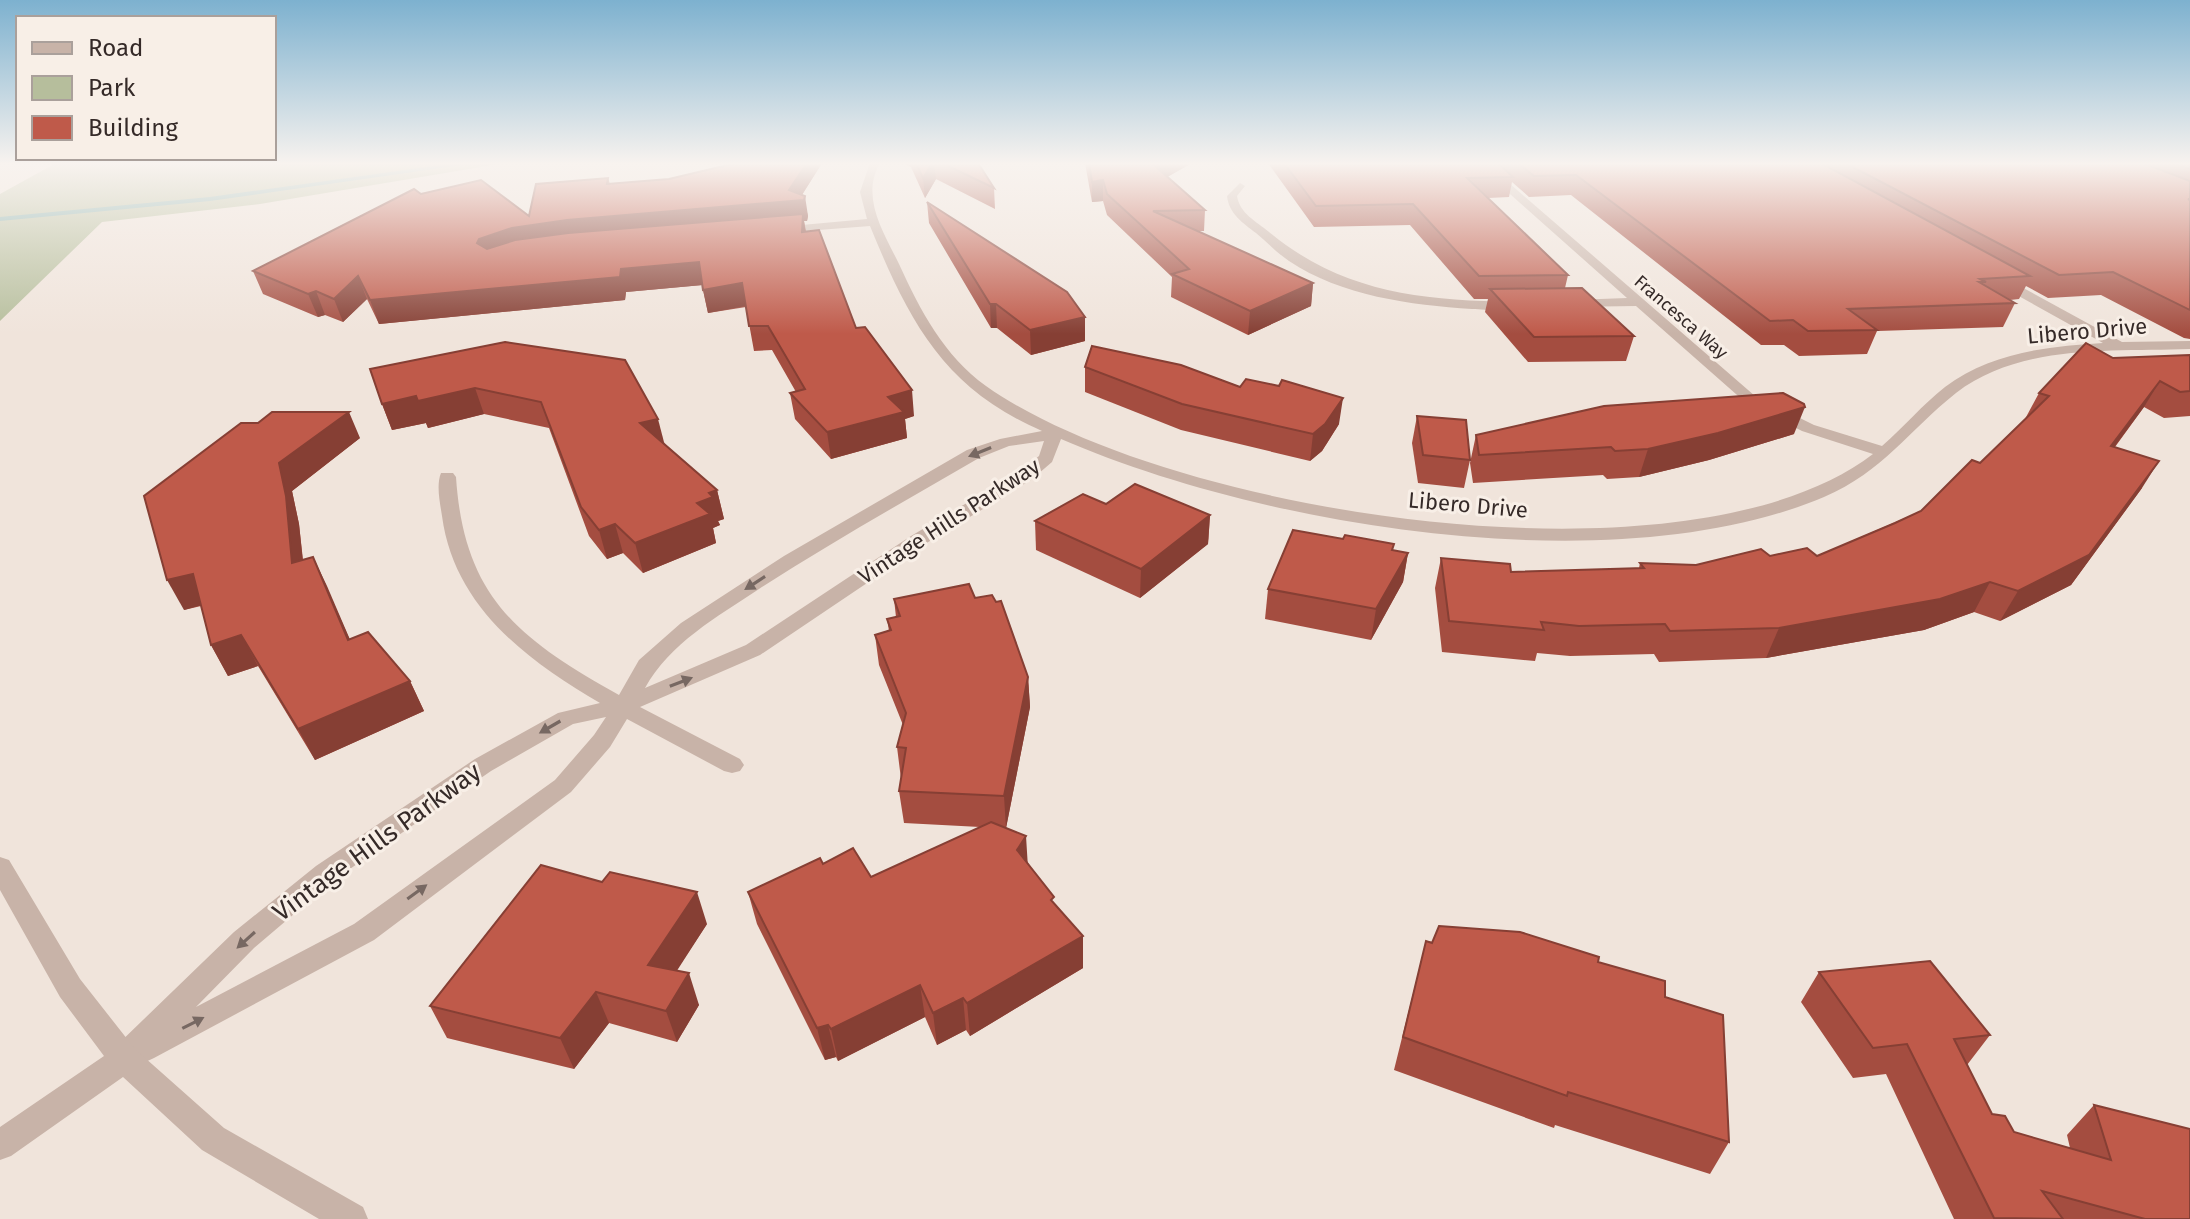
<svg xmlns="http://www.w3.org/2000/svg" width="2190" height="1219" font-family="'Fira Sans',sans-serif">
	<style>
		.green { fill: #b6be9c }
		.lines { fill: none; stroke-linecap: round; stroke-linejoin: round }
		.stream { fill: #7caca9; fill-rule: evenodd }
		.minor { fill: #c8b3a8; fill-rule: evenodd }
		.tertiary { fill: #c8b3a8; fill-rule: evenodd }
		.wall { fill: #a44d40 }
		.shaded-wall { fill: #863f34 }
		.building { fill: #bf5a4a; stroke: #863f34; stroke-width: 2 }
		.oneway { fill: #776862 }
		.labels { text-anchor: middle; dominant-baseline: central; stroke-width: 6; stroke-linejoin: round; paint-order: stroke }
		.far-street-label { font-size: 18px; fill: #352a28; stroke: #f8efe7 }
		.street-label { font-size: 22px; fill: #352a28; stroke: #f8efe7 }
		.near-street-label { font-size: 26px; fill: #352a28; stroke: #f8efe7 }
	</style>
	<rect width="100%" height="100%" fill="#f0e4db"/>
	<!-- green -->
	<polygon class="green" points="56,163 505,163 260,204 102,222 0,321 0,194"/>
	<g class="lines">
		<!-- stream -->
		<polygon class="stream" points="455,163 476,163 210,201 0,221 0,217 210,197"/>
		<!-- minor -->
		<g class="minor">
			<path d="M870,163H880C860,197 884,233 899,264C920,310 944,356 986,386C1167,514 1688,596 1873,454L1802,431L1745,402L1636,306L1568,307V301L1573,300L1627,298L1475,163H1486L1755,396L1814,425L1882,446C1904,427 1922,405 1945,387C1990,353 2048,346 2103,343L1997,284V278H2005L2122,342L2190,341V349C2113,352 2021,343 1956,393C1908,431 1884,471 1824,497C1616,585 1263,527 1061,439L1052,462L1031,480L925,544L760,655L640,707L740,759L744,765L740,771L732,773L724,771L627,719L610,747L571,792L374,940L154,1058C142,1063 135,1068 124,1073L113,1069L109,1059L113,1049L234,932L316,866L475,759L558,713L600,703C526,660 454,606 442,516C440,503 436,485 441,473H453L456,477C464,598 519,639 619,695L639,660L681,623L784,556L967,450L1000,439L1042,431C943,388 909,321 870,226L780,233L774,230L780,227L867,219L860,192ZM1044,441L1039,456L1019,472L911,536L746,645L645,688C670,643 717,617 759,589C830,543 905,501 979,458L1009,446ZM606,717L594,735L555,780L354,924L196,1007L254,948L334,880L491,771L573,724Z"/>
			<path d="M1240,183L1245,186L1237,196C1240,214 1256,221 1269,232C1343,293 1421,300 1513,302L1520,306C1509,314 1486,309 1472,309C1411,305 1341,296 1289,261C1277,253 1267,242 1256,233C1243,223 1229,214 1227,196Z"/>
		</g>
		<!-- tertiary -->
		<polygon class="tertiary" points="0,857 9,860 80,979 135,1049 224,1128 363,1207 368,1219 319,1219 202,1150 123,1077 11,1156 0,1160 0,1127 104,1056 60,997 0,890"/>
	</g>
	<!-- wall -->
	<g class="wall">
		<polygon points="736,163 822,163 802,195 808,216 807,221 804,221 806,231 856,328 914,416 905,419 907,438 831,459 795,419 790,393 796,392 772,350 754,351 746,307 708,313 702,285 626,292 625,300 379,324 367,299 343,322 325,315 318,317 263,294 253,271 421,194 529,216 608,178 610,184 669,179"/>
		<polygon points="903,163 978,163 994,188 995,209 936,179 925,198 911,167"/>
		<polygon points="1085,163 1192,163 1167,177 1205,210 1204,231 1197,231 1313,283 1311,306 1248,335 1171,297 1172,277 1107,215 1103,201 1092,202"/>
		<polygon points="1268,163 2190,163 2190,339 2184,338 2101,295 2048,298 2026,286 2019,299 2010,300 2015,303 2003,327 1877,331 1867,354 1799,356 1784,345 1761,345 1571,195 1529,197 1512,182 1509,197 1488,198 1568,275 1565,288 1634,336 1626,361 1528,362 1485,312 1488,299 1474,299 1410,225 1314,227"/>
		<polygon points="927,202 1085,341 1031,355 997,328 991,328 929,223"/>
		<polygon points="505,342 664,444 717,490 724,519 718,521 720,525 713,528 716,543 643,573 623,553 607,559 589,536 549,428 484,414 428,428 426,423 392,430 382,404"/>
		<polygon points="2190,355 2190,416 2164,418 2144,407 2115,447 2142,488 2071,585 2000,621 1974,612 1924,630 1766,658 1659,662 1654,654 1570,656 1537,653 1535,661 1442,652 1435,588 1441,558 1511,572 1639,568 1640,563 1696,565 1770,556 1817,556 1921,511 1980,463 2025,419 2039,393 2113,358"/>
		<polygon points="1085,367 1339,424 1322,451 1310,461 1181,430 1085,392"/>
		<polygon points="1417,416 1470,460 1464,488 1418,483 1412,443"/>
		<polygon points="258,423 360,438 292,491 299,524 303,560 313,557 350,640 410,681 424,711 315,760 258,666 228,676 211,645 201,606 184,610"/>
		<polygon points="1794,434 1709,460 1639,477 1607,479 1603,475 1473,483 1470,463 1476,435"/>
		<polygon points="1106,504 1210,515 1208,544 1140,598 1036,550 1035,521"/>
		<polygon points="1393,550 1408,553 1403,582 1371,640 1265,619 1268,589"/>
		<polygon points="975,598 1028,677 1030,707 1006,828 1054,904 1083,968 970,1036 966,1030 937,1045 925,1017 838,1061 836,1057 825,1060 757,924 748,892 823,864 871,877 980,827 904,823 899,791 901,779 897,747 903,725 879,665 875,635 889,631 887,619 896,617 894,599"/>
		<polygon points="707,924 676,971 699,1005 677,1042 609,1023 574,1069 447,1038 430,1006"/>
		<polygon points="1426,941 1598,962 1665,997 1729,1142 1710,1174 1555,1125 1554,1128 1394,1070"/>
		<polygon points="1819,972 1990,1035 1967,1065 1992,1114 2014,1132 2070,1148 2067,1135 2094,1105 2190,1219 1954,1219 1886,1074 1853,1078 1801,1002"/>
	</g>
	<!-- shaded-wall -->
	<g class="shaded-wall">
		<polygon points="807,163 822,163 798,201 805,196 808,216 807,221 804,221 806,235 486,261 477,243 479,239 512,228 789,190"/>
		<polygon points="932,163 934,163 936,179 925,198 923,178"/>
		<polygon points="1157,163 1192,163 1153,185 1154,165"/>
		<polygon points="1103,180 1103,201 1092,202 1092,182"/>
		<polygon points="699,262 703,285 626,292 625,300 379,324 370,300 621,269"/>
		<polygon points="358,276 367,299 343,322 334,299"/>
		<polygon points="742,283 746,306 708,313 703,290"/>
		<polygon points="1313,283 1311,306 1248,335 1250,311"/>
		<polygon points="316,291 325,315 318,317 308,294"/>
		<polygon points="990,304 996,304 997,328 991,328"/>
		<polygon points="1085,317 1085,341 1031,355 1030,330"/>
		<polygon points="2160,381 2144,407 2095,473 2111,446"/>
		<polygon points="475,388 484,414 428,428 426,423 392,430 382,404 416,396"/>
		<polygon points="912,390 914,416 905,419 907,438 831,459 827,432 888,397"/>
		<polygon points="1343,398 1339,424 1322,451 1310,461 1313,434"/>
		<polygon points="1805,407 1794,434 1709,460 1639,477 1648,449"/>
		<polygon points="349,412 360,438 292,491 299,524 306,592 292,563 279,463"/>
		<polygon points="658,419 665,446 640,423"/>
		<polygon points="2159,461 2142,488 2071,585 2000,621 2018,591"/>
		<polygon points="717,490 724,519 718,521 720,525 713,528 716,543 643,573 635,543 709,493"/>
		<polygon points="1210,515 1208,544 1140,598 1141,569"/>
		<polygon points="615,524 623,553 607,559 599,530"/>
		<polygon points="1408,553 1403,582 1371,640 1376,609"/>
		<polygon points="313,557 327,586 363,670 348,640"/>
		<polygon points="193,574 209,603 184,610 167,580"/>
		<polygon points="1990,582 1974,612 1924,630 1766,658 1779,628"/>
		<polygon points="241,635 258,666 228,676 211,645"/>
		<polygon points="1028,677 1030,707 1006,828 1004,796"/>
		<polygon points="410,681 424,711 315,760 298,729"/>
		<polygon points="1026,836 1028,868 1017,850"/>
		<polygon points="697,892 707,924 660,997 648,965"/>
		<polygon points="1083,936 1083,968 970,1036 967,1003"/>
		<polygon points="689,973 699,1005 677,1042 666,1011"/>
		<polygon points="920,985 925,1017 838,1061 831,1029"/>
		<polygon points="596,992 609,1023 574,1069 560,1038"/>
		<polygon points="963,998 966,1030 937,1045 933,1013"/>
		<polygon points="828,1025 836,1057 825,1060 817,1028"/>
	</g>
	<!-- building -->
	<g class="building">
		<polygon points="736,163 807,163 789,190 805,196 804,200 567,220 512,228 479,239 477,243 487,249 515,240 568,233 803,214 802,232 819,230 856,328 865,327 912,390 888,397 904,412 827,432 790,393 805,389 768,326 749,326 742,283 703,290 699,262 621,269 620,277 370,300 358,276 334,299 316,291 308,294 253,271 414,189 421,194 481,180 529,216 536,184 608,178 607,184 669,179"/>
		<polygon points="916,163 932,163 923,178"/>
		<polygon points="942,163 978,163 994,188"/>
		<polygon points="1089,163 1157,163 1154,165 1205,210 1153,211 1313,283 1250,311 1172,274 1189,269 1107,194 1103,180 1092,182"/>
		<polygon points="1284,163 1498,163 1513,177 1467,178 1568,275 1479,276 1413,204 1316,206"/>
		<polygon points="1518,163 1821,163 2030,276 1980,279 1986,282 1979,282 2015,303 1848,309 1877,330 1808,331 1793,320 1770,321 1576,175 1534,176"/>
		<polygon points="1845,163 2143,163 2190,181 2190,199 2188,199 2190,200 2190,310 2113,272 2059,275"/>
		<polygon points="2174,163 2190,163 2190,169"/>
		<polygon points="927,202 1067,292 1085,317 1030,330 996,304 990,304"/>
		<polygon points="1582,288 1634,336 1534,337 1490,289"/>
		<polygon points="505,342 625,360 658,419 640,423 717,490 709,493 713,497 697,503 710,514 635,543 615,524 599,530 581,507 541,402 475,388 418,401 416,396 382,404 370,369"/>
		<polygon points="2086,343 2113,358 2190,355 2190,391 2180,392 2160,381 2111,446 2159,461 2089,555 2018,591 1990,582 1940,599 1779,628 1670,631 1665,624 1579,626 1541,622 1544,630 1449,621 1441,558 1510,564 1511,572 1644,568 1640,563 1696,565 1761,549 1770,556 1807,548 1817,556 1895,523 1921,511 1972,460 1980,463 2049,396 2039,393"/>
		<polygon points="1092,346 1181,365 1240,387 1246,379 1279,386 1282,380 1343,398 1325,424 1313,434 1182,404 1085,367"/>
		<polygon points="1783,393 1804,404 1805,407 1718,433 1648,449 1615,451 1611,447 1479,455 1476,435 1604,406"/>
		<polygon points="272,412 349,412 279,463 286,496 292,563 313,557 348,640 368,632 410,681 298,729 241,635 211,645 193,574 167,580 144,496 241,423 258,423"/>
		<polygon points="1417,416 1466,420 1470,460 1423,455"/>
		<polygon points="1135,484 1210,515 1141,569 1035,521 1083,494 1106,504"/>
		<polygon points="1293,530 1343,539 1345,535 1394,544 1392,550 1408,553 1376,609 1268,589"/>
		<polygon points="969,584 975,598 992,595 996,602 1001,601 1028,677 1004,796 899,791 906,748 897,747 906,713 875,635 891,630 887,619 900,616 894,599"/>
		<polygon points="991,822 1026,836 1017,850 1054,897 1051,900 1083,936 967,1003 963,998 933,1013 920,985 831,1029 828,1025 817,1028 748,892 820,858 823,864 853,848 871,877"/>
		<polygon points="541,865 602,882 610,872 697,892 648,965 689,973 666,1011 596,992 560,1038 430,1006"/>
		<polygon points="1439,926 1520,932 1599,957 1598,962 1665,981 1665,997 1723,1015 1729,1142 1568,1092 1567,1096 1403,1037 1426,941 1432,943"/>
		<polygon points="1930,961 1990,1035 1954,1039 1992,1114 2005,1116 2014,1132 2111,1160 2094,1105 2190,1129 2190,1219 2145,1219 2042,1191 2063,1219 1994,1218 1907,1044 1873,1048 1819,972"/>
	</g>
	<!-- one-way arrows -->
	<defs><path id="oneway-solid" d="M-6-.8H1V-3.2L6.5 0L1 3.2V.8H-6Z" transform="scale(2)"/></defs>
	<g class="oneway">
		<use href="#oneway-solid" transform="translate(980 452) rotate(158)"/>
		<use href="#oneway-solid" transform="translate(755 583) rotate(147)"/>
		<use href="#oneway-solid" transform="translate(681 682) rotate(-21)"/>
		<use href="#oneway-solid" transform="translate(550 727) rotate(150)"/>
		<use href="#oneway-solid" transform="translate(417 892) rotate(-36)"/>
		<use href="#oneway-solid" transform="translate(246 940) rotate(138)"/>
		<use href="#oneway-solid" transform="translate(193 1023) rotate(-27)"/>
	</g>
	<!-- sky -->
	<linearGradient id="sky" x2="0" y2="1"><stop stop-color="#7db1cf"/><stop offset="0.49" stop-color="#f8f3ef"/><stop offset="1" stop-color="#f8f3ef" stop-opacity="0"/></linearGradient>
	<rect width="2190" height="334" fill="url(#sky)"/>
	<g class="labels">
		<!-- far-street labels -->
		<g class="far-street-label">
			<text transform="translate(1681 317) rotate(41)">Francesca Way</text>
		</g>
		<!-- street labels -->
		<g class="street-label">
			<text transform="translate(2087 331) rotate(-5)">Libero Drive</text>
			<text transform="translate(1468 505) rotate(5)">Libero Drive</text>
			<text transform="translate(949 521) rotate(-33)">Vintage Hills Parkway</text>
		</g>
		<!-- near-street labels -->
		<g class="near-street-label">
			<text transform="translate(377 842) rotate(-36)">Vintage Hills Parkway</text>
		</g>
	</g>
	<!-- legend -->
	<rect x="16" y="16" width="260" height="144" fill="#f8efe7" stroke="#aaa09b" stroke-width="2"/>
	<rect x="32" y="42" width="40" height="12" fill="#c8b3a8" stroke="#aaa09b" stroke-width="2"/>
	<text x="88" y="56" font-size="24" fill="#352a28">Road</text>
	<rect x="32" y="76" width="40" height="24" fill="#b6be9c" stroke="#aaa09b" stroke-width="2"/>
	<text x="88" y="96" font-size="24" fill="#352a28">Park</text>
	<rect x="32" y="116" width="40" height="24" fill="#bf5a4a" stroke="#aaa09b" stroke-width="2"/>
	<text x="88" y="136" font-size="24" fill="#352a28">Building</text>
</svg>
